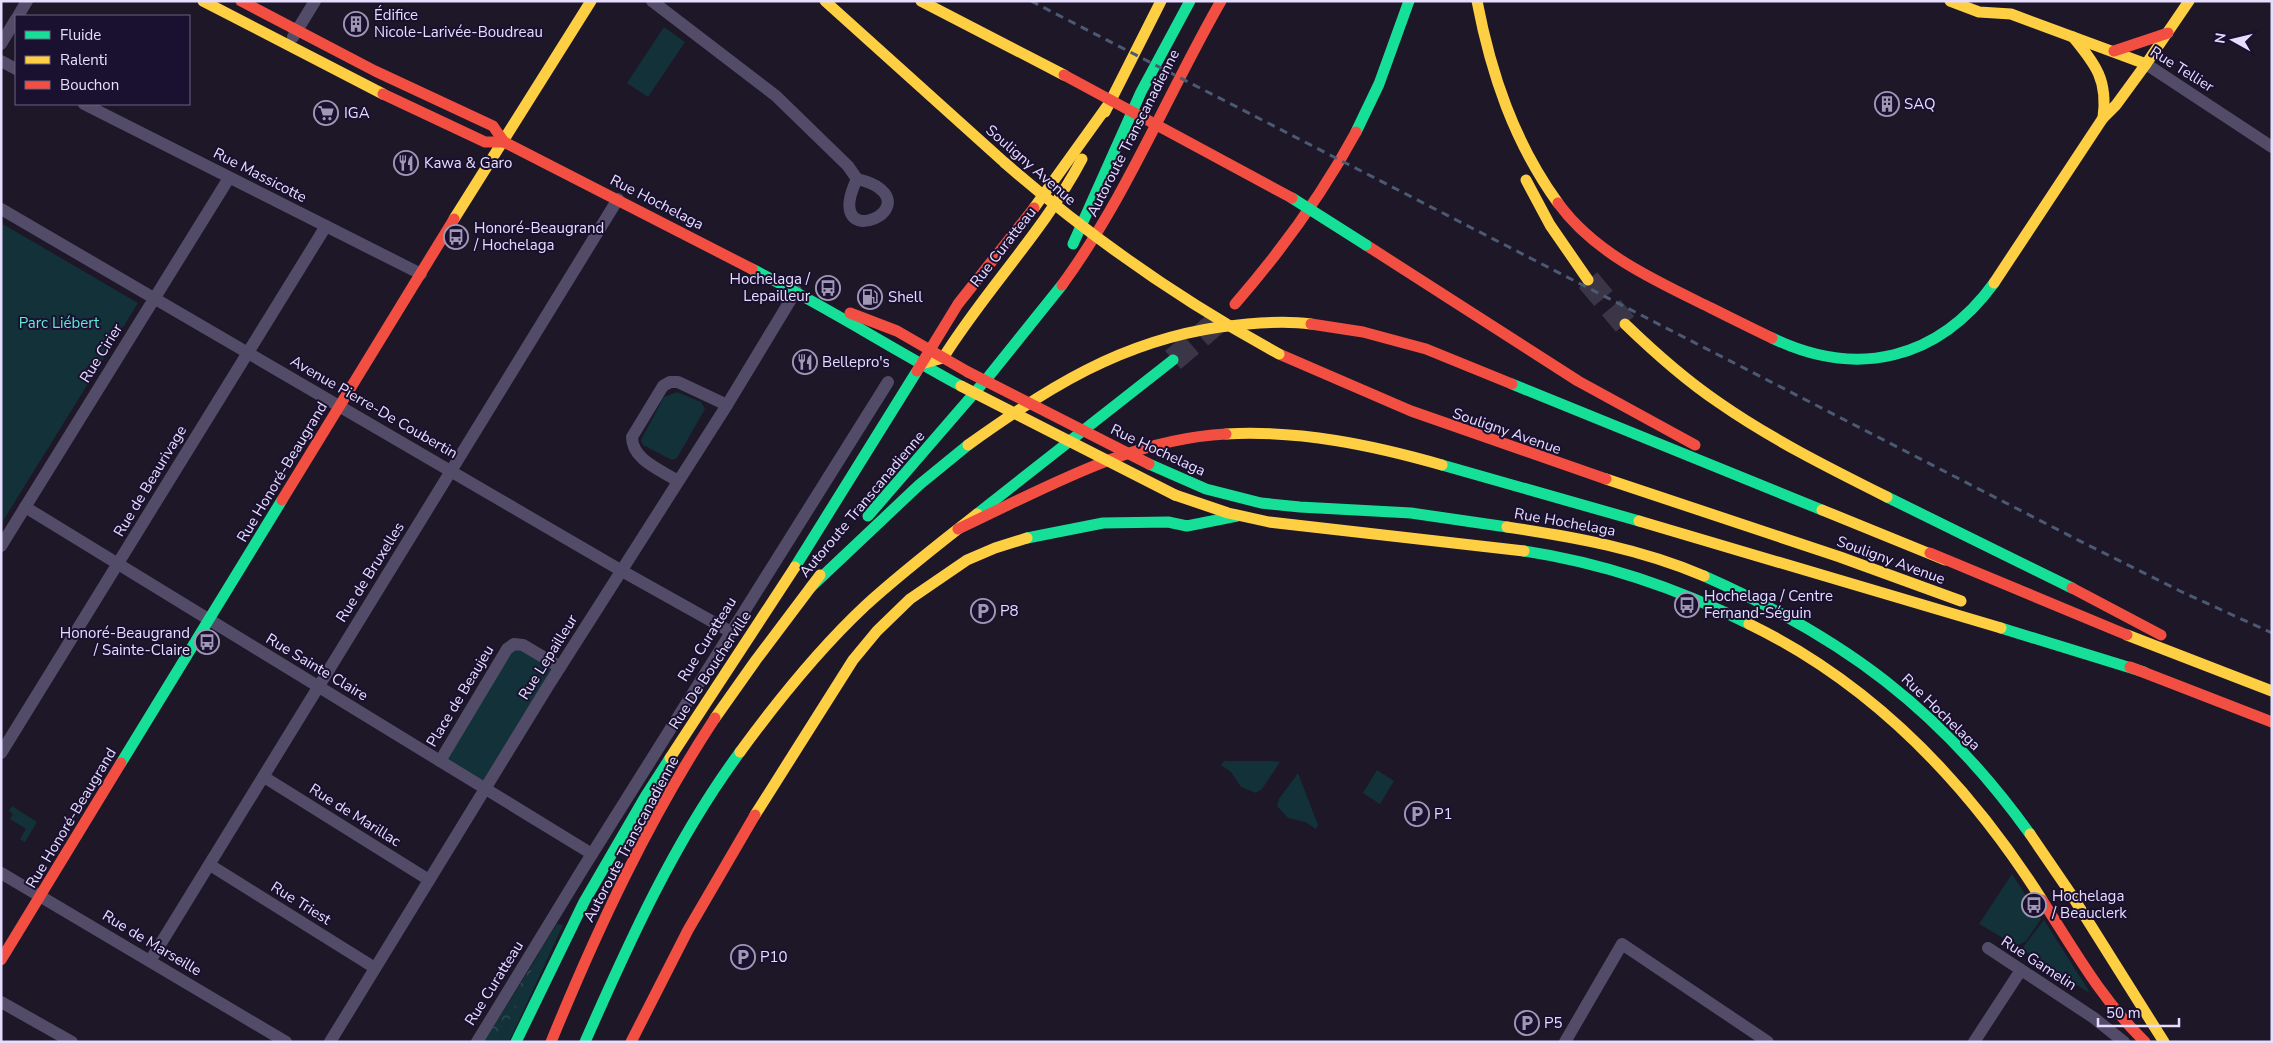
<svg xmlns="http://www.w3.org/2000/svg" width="2273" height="1043" font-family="'Nunito Sans',sans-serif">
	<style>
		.green { fill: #133138 }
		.forest { fill: url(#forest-crowns) }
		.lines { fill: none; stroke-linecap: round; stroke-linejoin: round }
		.highway-tunnel { stroke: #3b3548; stroke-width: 24; stroke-dasharray: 24 12; stroke-linecap: butt }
		.street { stroke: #524c69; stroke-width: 12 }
		.fast { stroke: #16e098; stroke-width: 11 }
		.slow { stroke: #ffcf43; stroke-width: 11 }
		.jam { stroke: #f24e42; stroke-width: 11 }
		.rail { stroke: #4b5a73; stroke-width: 3; stroke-dasharray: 8 6; stroke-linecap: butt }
		.fast-bridge { stroke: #16e098; stroke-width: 11 }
		.slow-bridge { stroke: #ffcf43; stroke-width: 11 }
		.jam-bridge { stroke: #f24e42; stroke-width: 11 }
		.labels { text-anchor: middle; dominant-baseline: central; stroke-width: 4; stroke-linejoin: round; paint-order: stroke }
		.poi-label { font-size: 15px; fill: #e7deff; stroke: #1a102f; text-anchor: start }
		.street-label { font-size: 15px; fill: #e7deff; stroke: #1a102f }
		.park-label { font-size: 15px; fill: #5eebdd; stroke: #1a102f }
	</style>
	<defs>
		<pattern id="forest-crowns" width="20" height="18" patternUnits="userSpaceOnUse" patternTransform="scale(1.25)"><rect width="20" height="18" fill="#133138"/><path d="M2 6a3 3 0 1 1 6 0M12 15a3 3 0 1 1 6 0" fill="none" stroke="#354e56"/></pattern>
	</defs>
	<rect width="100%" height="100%" fill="#1d1728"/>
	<!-- green -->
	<g class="green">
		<polygon points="664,27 685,42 648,97 627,83"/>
		<polygon points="1,223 138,303 1,524"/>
		<polygon points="677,392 701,402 705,409 677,458 672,460 643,445 641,440 664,397"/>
		<polygon points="514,644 560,667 485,788 440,761"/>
		<polygon points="1224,761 1274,761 1280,762 1262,789 1256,793 1241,787 1231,772 1221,765"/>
		<polygon points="1377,770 1394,781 1380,804 1363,793"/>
		<polygon points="1298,773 1318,825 1316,829 1305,822 1288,818 1277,806 1279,799"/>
		<polygon points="12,806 37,822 25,842 20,839 26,829 10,819 13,814 9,811"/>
		<polygon points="2012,874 2041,919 2026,941 2017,946 1979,924"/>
		<polygon points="2044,920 2089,991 2088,992 2023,950 2024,946"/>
		<polygon points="557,924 563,925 509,1042 500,1042 540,951"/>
	</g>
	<!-- forest -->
	<polygon class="forest" points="540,952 500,1042 484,1042"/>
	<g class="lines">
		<!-- highway-tunnel -->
		<g class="highway-tunnel">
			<polyline points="1588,280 1625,324"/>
			<polyline points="1173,360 1217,322"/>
		</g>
		<!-- street -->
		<g class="street">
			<polyline points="652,1 776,96 848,166 857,179"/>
			<polyline points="18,16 27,1"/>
			<polyline points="293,37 315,1"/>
			<polyline points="1,44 16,19"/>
			<polyline points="1,61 16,69"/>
			<polyline points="2146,64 2272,147"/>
			<polyline points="84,104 421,274"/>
			<path d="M857,179C865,181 873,183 879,188C916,215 823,250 857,179Z"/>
			<polyline points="1,209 622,571 731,632"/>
			<path d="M678,481C661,470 632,460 632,437L663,386L670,382H678L727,405"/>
			<polyline points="25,507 592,854"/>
			<polyline points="1,546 229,178"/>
			<polyline points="1,753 326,226"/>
			<polyline points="440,761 507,649 514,644 523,645 560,667"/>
			<polyline points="264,777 429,880"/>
			<polyline points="210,865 375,968"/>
			<polyline points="1,873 286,1042"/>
			<polyline points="1988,948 2094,1018 2124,1042"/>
			<polyline points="150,961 618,199"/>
			<polyline points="1,1002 72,1042"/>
			<polyline points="330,1042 548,686 727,405 796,291"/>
			<polyline points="477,1042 582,870 888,382"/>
			<polyline points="1565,1042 1622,944 1768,1042"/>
			<polyline points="1974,1042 2021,970"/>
		</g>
		<!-- fast -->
		<g class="fast">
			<polyline points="1356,132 1379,84 1409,1"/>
			<polyline points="1073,244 1141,92 1190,1"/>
			<path d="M752,269C823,305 891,348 961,386"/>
			<path d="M1772,338C1857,379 1938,360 1994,283"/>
			<polyline points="1512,384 1822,510"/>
			<polyline points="1149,464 1206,489 1261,503 1300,507 1411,513 1507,527"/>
			<polyline points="1442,465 1639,521"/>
			<polyline points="1887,497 2072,588"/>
			<polyline points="977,514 1173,360"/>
			<polyline points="868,516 989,376 1062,285"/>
			<polyline points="1027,538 1103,523 1168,522 1187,526 1237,516"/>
			<path d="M1524,551C1603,563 1677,588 1749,624"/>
			<polyline points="795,567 917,371"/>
			<path d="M1704,576C1844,638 1940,709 2030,834"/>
			<polyline points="811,587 919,485 968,445"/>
			<polyline points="2001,628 2144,672"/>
			<polyline points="121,763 282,500"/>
			<polyline points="516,1042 584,902 645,797 670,758"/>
			<path d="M585,1042C629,942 675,840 740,752"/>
		</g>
		<!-- slow -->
		<g class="slow">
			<polyline points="203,1 383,94"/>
			<polyline points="825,1 1005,163"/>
			<polyline points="921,1 1064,75"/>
			<path d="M1477,1C1491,74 1514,142 1558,203"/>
			<polyline points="1950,1 1979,12 2011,14 2146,64 2189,1"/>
			<path d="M2073,37C2096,65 2108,80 2103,118"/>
			<polyline points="1105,112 1161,1"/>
			<polyline points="1526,180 1550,225 1588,280"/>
			<polyline points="1034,208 1108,105"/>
			<polyline points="454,219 591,1"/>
			<polyline points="1994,283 2103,118 2116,105 2146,64"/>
			<path d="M1625,324C1654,352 1684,379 1718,402C1771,439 1829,468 1887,497"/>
			<path d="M921,364L943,358C986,289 1044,231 1082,159"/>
			<path d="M1226,434C1300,430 1372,445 1442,465"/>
			<path d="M968,445C1047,388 1122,341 1220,327C1250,323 1282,320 1311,324"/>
			<polyline points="1606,479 1840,557 1961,601"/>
			<polyline points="1175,495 1228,513 1269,522 1524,551"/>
			<polyline points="1822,510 1945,560"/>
			<polyline points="1639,521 2001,628"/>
			<path d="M1507,527C1575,537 1641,549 1704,576"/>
			<path d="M1749,624C1873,684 1969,785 2042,900"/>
			<polyline points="2127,635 2272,691"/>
			<polyline points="715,718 756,660 820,575"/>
			<path d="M740,752C778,700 818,650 865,606C901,573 939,544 977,514"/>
			<polyline points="670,758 795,567"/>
			<polyline points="755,815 853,660 877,631 910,599 967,560 995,548 1027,538"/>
			<polyline points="2030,834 2071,894 2164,1042"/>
		</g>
		<!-- jam -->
		<g class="jam">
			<polyline points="241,1 375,71 493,126 504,142"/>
			<polyline points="2114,51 2168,33"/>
			<polyline points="383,94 485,142 504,142 752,269"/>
			<path d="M1558,203C1595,254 1656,281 1711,308C1731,318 1751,328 1772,338"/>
			<polyline points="1366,245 1578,381 1695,445"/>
			<path d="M1062,285C1127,196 1167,95 1221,1"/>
			<path d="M1235,304C1282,250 1322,195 1356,132"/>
			<polyline points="850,313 897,331 968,372"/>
			<polyline points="1311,324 1363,332 1426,349 1512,384"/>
			<polyline points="1279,354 1411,411 1606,479"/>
			<polyline points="917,371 958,304 1034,208"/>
			<polyline points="282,500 454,219"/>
			<path d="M958,529C1044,489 1129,439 1226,434"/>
			<polyline points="1930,553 2127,635"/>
			<polyline points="2072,588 2161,635"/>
			<polyline points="2130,667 2272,722"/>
			<path d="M2042,900C2074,950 2102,1000 2145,1042"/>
			<polyline points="1,960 121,763"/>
			<path d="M551,1042C597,930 648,820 715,718"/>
			<polyline points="631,1042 688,930 755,815"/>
		</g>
		<!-- rail -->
		<polyline class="rail" points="1031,1 2074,538 2180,591 2272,633"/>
		<!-- fast-bridge -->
		<polyline class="fast-bridge" points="1292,198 1366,245"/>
		<!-- slow-bridge -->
		<g class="slow-bridge">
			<path d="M1005,163C1090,237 1180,300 1279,354"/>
			<polyline points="961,386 1175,495"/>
		</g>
		<!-- jam-bridge -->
		<g class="jam-bridge">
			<polyline points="1064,75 1292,198"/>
			<polyline points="968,372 1149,464"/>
		</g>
	</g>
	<!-- icons -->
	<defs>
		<symbol id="building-ring" viewBox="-11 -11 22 22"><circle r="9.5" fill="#1a102f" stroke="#a098b4" stroke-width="1.5"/><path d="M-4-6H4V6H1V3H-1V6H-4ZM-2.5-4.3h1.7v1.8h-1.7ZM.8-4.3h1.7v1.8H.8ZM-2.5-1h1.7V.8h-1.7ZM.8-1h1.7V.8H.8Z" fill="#a098b4"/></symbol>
		<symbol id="supermarket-ring" viewBox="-11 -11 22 22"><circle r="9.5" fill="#1a102f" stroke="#a098b4" stroke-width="1.5"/><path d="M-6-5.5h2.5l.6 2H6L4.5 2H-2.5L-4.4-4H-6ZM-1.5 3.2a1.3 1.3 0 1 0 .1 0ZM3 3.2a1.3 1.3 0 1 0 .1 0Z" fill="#a098b4"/></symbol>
		<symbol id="restaurant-ring" viewBox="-11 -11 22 22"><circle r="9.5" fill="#1a102f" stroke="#a098b4" stroke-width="1.5"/><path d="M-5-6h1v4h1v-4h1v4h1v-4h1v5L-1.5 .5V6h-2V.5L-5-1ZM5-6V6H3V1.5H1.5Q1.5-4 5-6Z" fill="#a098b4"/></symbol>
		<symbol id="bus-ring" viewBox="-11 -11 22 22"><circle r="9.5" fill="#1a102f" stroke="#a098b4" stroke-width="1.5"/><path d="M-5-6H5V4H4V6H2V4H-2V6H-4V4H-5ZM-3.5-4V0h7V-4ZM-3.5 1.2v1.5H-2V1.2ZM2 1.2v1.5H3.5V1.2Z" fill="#a098b4"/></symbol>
		<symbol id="fuel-ring" viewBox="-11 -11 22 22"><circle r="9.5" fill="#1a102f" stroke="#a098b4" stroke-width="1.5"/><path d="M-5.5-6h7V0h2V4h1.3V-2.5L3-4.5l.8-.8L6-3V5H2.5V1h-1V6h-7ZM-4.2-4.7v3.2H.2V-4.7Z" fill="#a098b4"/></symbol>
		<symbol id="parking-ring" viewBox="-11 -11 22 22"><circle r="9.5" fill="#1a102f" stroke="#a098b4" stroke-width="1.5"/><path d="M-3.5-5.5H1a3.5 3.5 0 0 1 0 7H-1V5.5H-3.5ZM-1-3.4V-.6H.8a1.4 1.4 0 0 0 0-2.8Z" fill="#a098b4"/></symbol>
	</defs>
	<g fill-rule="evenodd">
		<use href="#building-ring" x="342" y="10" width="28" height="28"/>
		<use href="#building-ring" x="1873" y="90" width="28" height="28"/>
		<use href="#supermarket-ring" x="312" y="99" width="28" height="28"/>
		<use href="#restaurant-ring" x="392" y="149" width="28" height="28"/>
		<use href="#bus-ring" x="442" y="223" width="28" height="28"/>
		<use href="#bus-ring" x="814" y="274" width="28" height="28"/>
		<use href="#fuel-ring" x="856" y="283" width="28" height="28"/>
		<use href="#restaurant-ring" x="791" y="348" width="28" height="28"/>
		<use href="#bus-ring" x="1673" y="591" width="28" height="28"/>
		<use href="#parking-ring" x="969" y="597" width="28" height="28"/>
		<use href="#bus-ring" x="193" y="628" width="28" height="28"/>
		<use href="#parking-ring" x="1403" y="800" width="28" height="28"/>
		<use href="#bus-ring" x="2020" y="891" width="28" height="28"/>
		<use href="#parking-ring" x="729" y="943" width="28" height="28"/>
		<use href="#parking-ring" x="1513" y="1009" width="28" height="28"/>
	</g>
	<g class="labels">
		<!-- poi labels -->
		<g class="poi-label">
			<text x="374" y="15">Édifice<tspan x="374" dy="17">Nicole-Larivée-Boudreau</tspan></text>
			<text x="1904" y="104">SAQ</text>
			<text x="344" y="113">IGA</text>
			<text x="424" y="163">Kawa &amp; Garo</text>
			<text x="474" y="228">Honoré-Beaugrand<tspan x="474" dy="17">/ Hochelaga</tspan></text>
			<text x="810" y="279" text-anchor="end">Hochelaga /<tspan x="810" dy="17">Lepailleur</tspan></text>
			<text x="888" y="297">Shell</text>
			<text x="822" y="362">Bellepro's</text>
			<text x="1704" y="596">Hochelaga / Centre<tspan x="1704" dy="17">Fernand-Séguin</tspan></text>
			<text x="1000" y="611">P8</text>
			<text x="190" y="633" text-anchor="end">Honoré-Beaugrand<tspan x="190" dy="17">/ Sainte-Claire</tspan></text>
			<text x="1434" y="814">P1</text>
			<text x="2052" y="896">Hochelaga<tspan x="2052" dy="17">/ Beauclerk</tspan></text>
			<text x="760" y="957">P10</text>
			<text x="1544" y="1023">P5</text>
		</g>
		<!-- street labels -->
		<g class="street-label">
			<text transform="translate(2182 69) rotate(32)">Rue Tellier</text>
			<text transform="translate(1133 133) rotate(-63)">Autoroute Transcanadienne</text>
			<text transform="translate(1031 165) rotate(41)">Souligny Avenue</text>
			<text transform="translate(260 175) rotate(27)">Rue Massicotte</text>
			<text transform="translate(657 202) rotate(27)">Rue Hochelaga</text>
			<text transform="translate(1003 247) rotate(-52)">Rue Curatteau</text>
			<text transform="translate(101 353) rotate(-58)">Rue Cirier</text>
			<text transform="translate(374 407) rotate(30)">Avenue Pierre-De Coubertin</text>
			<text transform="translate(1507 431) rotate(19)">Souligny Avenue</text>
			<text transform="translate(1158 450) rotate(25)">Rue Hochelaga</text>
			<text transform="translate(282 472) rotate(-59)">Rue Honoré-Beaugrand</text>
			<text transform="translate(150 481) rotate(-59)">Rue de Beaurivage</text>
			<text transform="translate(862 504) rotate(-50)">Autoroute Transcanadienne</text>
			<text transform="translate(1565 522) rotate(10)">Rue Hochelaga</text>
			<text transform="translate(1891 560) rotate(20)">Souligny Avenue</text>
			<text transform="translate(370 572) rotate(-58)">Rue de Bruxelles</text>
			<text transform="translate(707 639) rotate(-58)">Rue Curatteau</text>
			<text transform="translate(548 657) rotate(-58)">Rue Lepailleur</text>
			<text transform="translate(317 667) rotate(31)">Rue Sainte Claire</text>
			<text transform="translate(710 670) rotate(-57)">Rue De Boucherville</text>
			<text transform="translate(460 696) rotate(-59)">Place de Beaujeu</text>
			<text transform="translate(1941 712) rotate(44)">Rue Hochelaga</text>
			<text transform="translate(355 815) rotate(32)">Rue de Marillac</text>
			<text transform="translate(71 818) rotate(-59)">Rue Honoré-Beaugrand</text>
			<text transform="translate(631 839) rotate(-62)">Autoroute Transcanadienne</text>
			<text transform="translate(301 903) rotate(32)">Rue Triest</text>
			<text transform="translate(152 943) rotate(31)">Rue de Marseille</text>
			<text transform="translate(2039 963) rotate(33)">Rue Gamelin</text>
			<text transform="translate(494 983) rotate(-58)">Rue Curatteau</text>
		</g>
		<!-- park labels -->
		<g class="park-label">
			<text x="59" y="323">Parc Liébert</text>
		</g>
	</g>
	<!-- border -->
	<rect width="2273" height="1043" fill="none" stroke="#e7deff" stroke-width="5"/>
	<!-- legend -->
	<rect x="15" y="15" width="175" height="90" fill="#1a102f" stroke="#6c6282"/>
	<rect x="25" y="31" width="25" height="8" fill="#16e098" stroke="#6c6282"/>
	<text x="60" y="40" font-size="15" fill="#e7deff">Fluide</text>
	<rect x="25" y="56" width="25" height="8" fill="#ffcf43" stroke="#6c6282"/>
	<text x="60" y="65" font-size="15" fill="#e7deff">Ralenti</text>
	<rect x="25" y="81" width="25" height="8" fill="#f24e42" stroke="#6c6282"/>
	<text x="60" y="90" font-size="15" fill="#e7deff">Bouchon</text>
	<!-- north arrow -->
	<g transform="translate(2233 40) rotate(278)" stroke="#1a102f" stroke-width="4" paint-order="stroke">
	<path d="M0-4L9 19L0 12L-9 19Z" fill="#e7deff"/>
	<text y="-8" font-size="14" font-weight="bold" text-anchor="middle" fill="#e7deff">N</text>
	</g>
	<!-- scale -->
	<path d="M2098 1018v8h81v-8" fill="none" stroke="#e7deff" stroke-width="2.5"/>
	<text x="2106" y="1018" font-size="15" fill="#e7deff" stroke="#1a102f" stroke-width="4" paint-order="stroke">50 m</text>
</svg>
